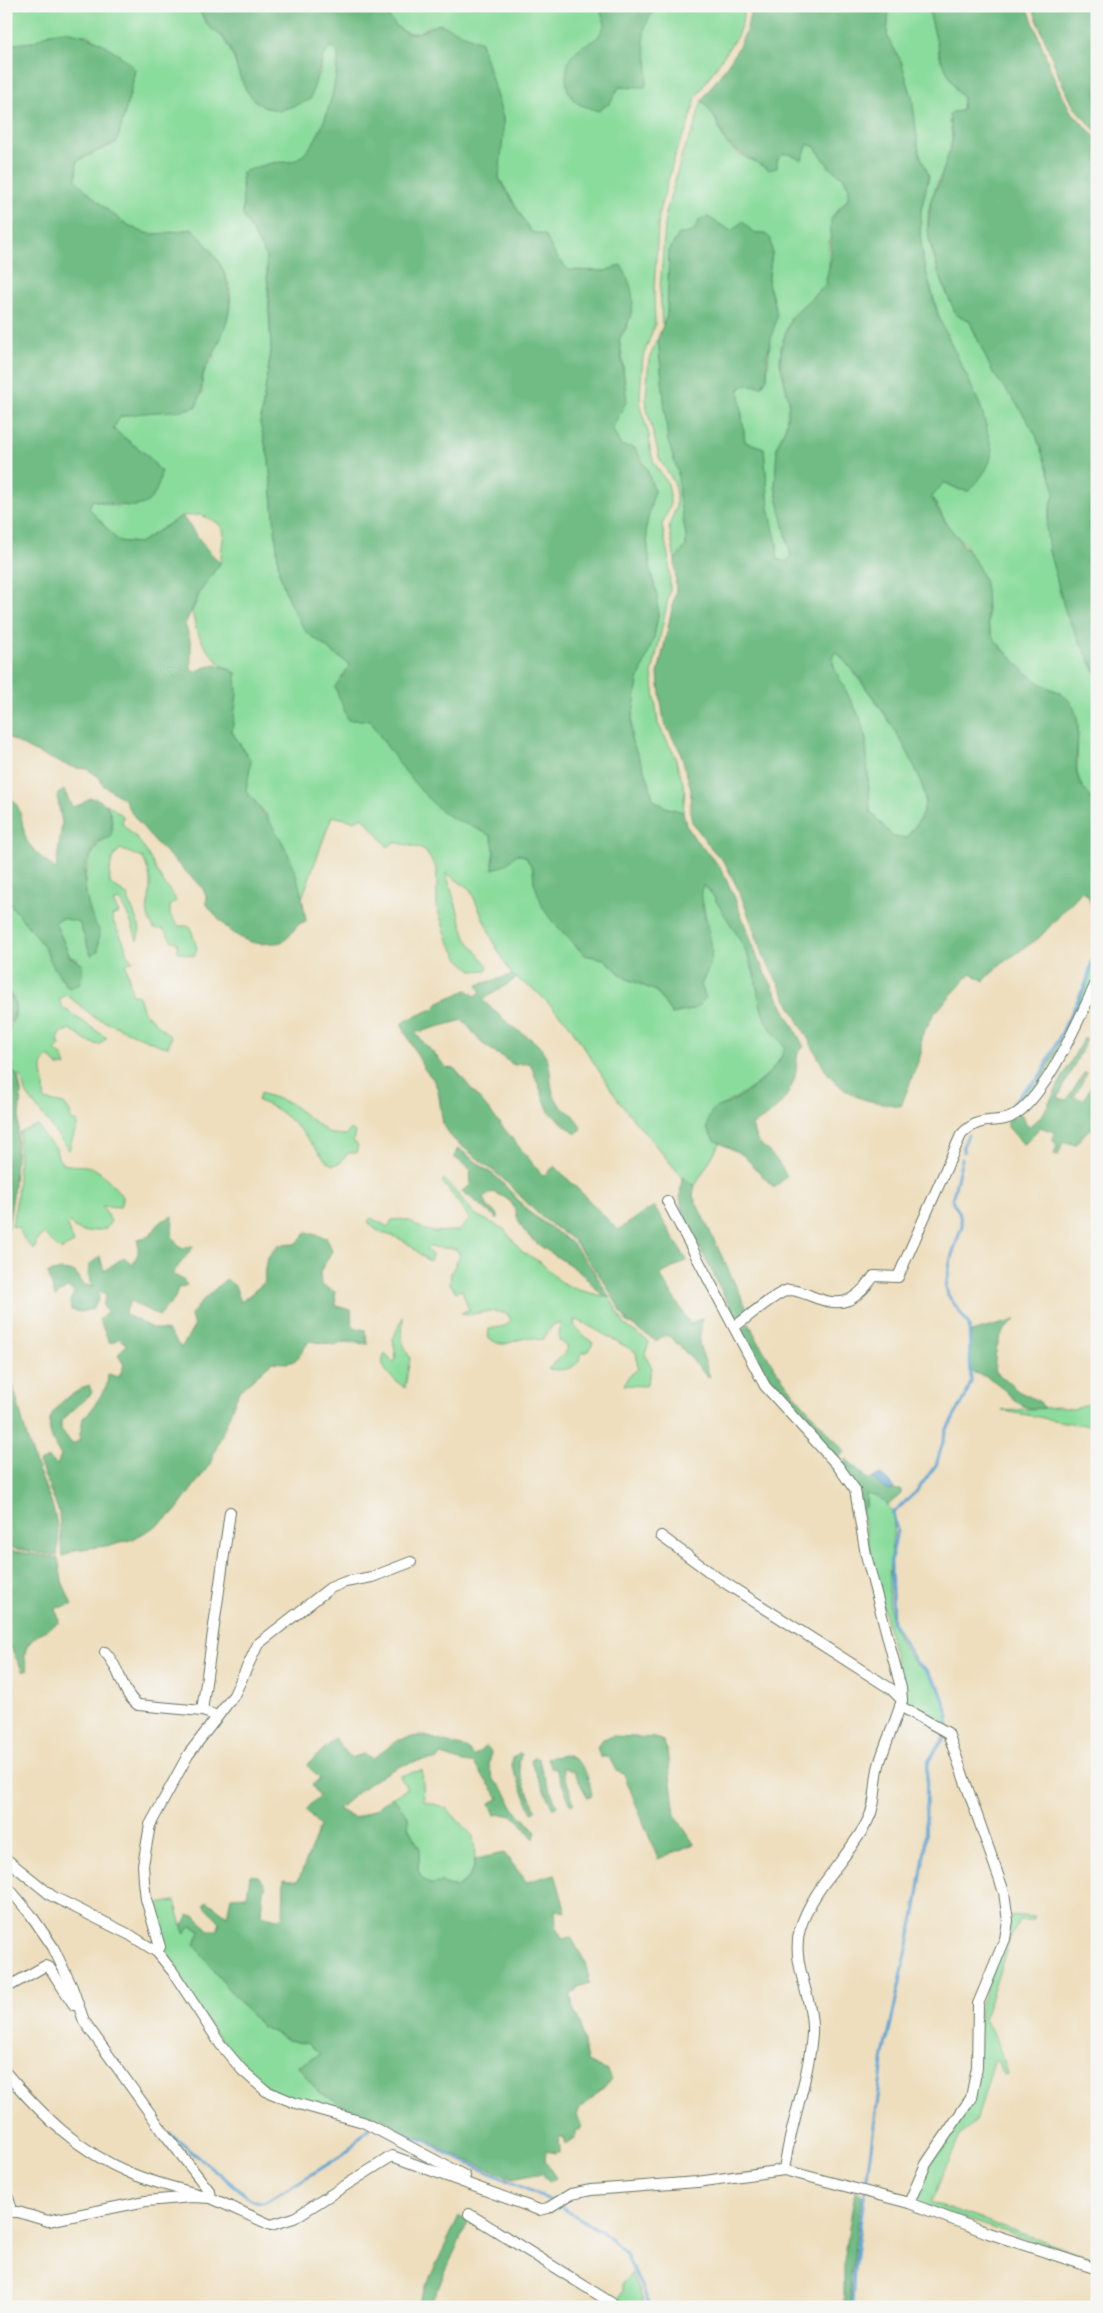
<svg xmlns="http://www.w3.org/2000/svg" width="1103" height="2313" font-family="Sriracha,sans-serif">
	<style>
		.green { fill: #8adc9c; stroke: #548c68 }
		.forest { fill: #6fbc84; stroke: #477c5c; fill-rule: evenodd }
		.water { fill: #60a5d5; stroke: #407184 }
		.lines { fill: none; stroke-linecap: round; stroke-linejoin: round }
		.stream { stroke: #60a5d5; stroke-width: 3 }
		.minor-casing { stroke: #677564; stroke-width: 12 }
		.minor { stroke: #fff; stroke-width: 10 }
	</style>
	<rect width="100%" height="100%" fill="#f6f6f2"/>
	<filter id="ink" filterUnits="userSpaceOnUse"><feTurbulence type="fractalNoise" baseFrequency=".02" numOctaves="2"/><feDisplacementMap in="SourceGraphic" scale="10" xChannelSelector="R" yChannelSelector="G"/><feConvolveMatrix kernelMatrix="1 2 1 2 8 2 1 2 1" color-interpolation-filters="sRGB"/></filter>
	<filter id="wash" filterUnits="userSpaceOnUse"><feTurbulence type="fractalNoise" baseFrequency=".0096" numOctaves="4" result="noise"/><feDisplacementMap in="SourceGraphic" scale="20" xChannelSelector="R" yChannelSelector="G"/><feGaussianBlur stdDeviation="1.12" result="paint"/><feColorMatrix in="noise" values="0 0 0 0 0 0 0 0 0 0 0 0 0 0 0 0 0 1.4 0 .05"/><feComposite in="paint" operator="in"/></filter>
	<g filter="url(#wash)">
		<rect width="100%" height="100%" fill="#eedebd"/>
		<!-- green -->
		<g class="green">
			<path d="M6,6H197C200,13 204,21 209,26C213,31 220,33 224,39C239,61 238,89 262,106L320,74L323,57L331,46L338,53C338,82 324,142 298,159C290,164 277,161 268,164C259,166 251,170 242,173L243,215L266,256L271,351L260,423L269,460L279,572L289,602L324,646L350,665L370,720L386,745L413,780L449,816L474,826L492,836L494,849L492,863L506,865L517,854L525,856L533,869L534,882L573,944L585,955L604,959L625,978L657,991L672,1014L695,1009L701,985L711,961L708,927L701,894L703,885C721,900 748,951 754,974C758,989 759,1004 765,1019C768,1027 779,1038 785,1047C778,1074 739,1098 714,1109V1140L720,1143L695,1186L682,1177L620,1103L568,1023L537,992L512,975L495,945L470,889L446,873L466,938L488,966L487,970L473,971L459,959L448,940L437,908V869L424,849L394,842L388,847L363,817L354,821L332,816L302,898L266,814L246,791L251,761L232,732L236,673L220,664L205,647L196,629L192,612L200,592L220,563L224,532L218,523L201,515L182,516L139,543L118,541L89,508L92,500L120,507L161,472L147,455L113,429L120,417L141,411L157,410L202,394C202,381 202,370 212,360C218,344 227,325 230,308C235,278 212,250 193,229C180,230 167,234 155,234C129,235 93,197 76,180L77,161L117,142L132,86L135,69L125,59L88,35L50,33L33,42L6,45Z"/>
			<path d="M385,6H599L606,24L599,38L574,53L610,103L619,87L632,88L646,21L657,6H744L742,24L737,36L696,97L687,129L677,149L659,212L654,290L655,324L643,357L640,395L641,410L649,435L650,449L654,463L668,484L670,495V506L662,525L669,561L670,590L652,674L658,724L674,754L685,790L683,812L665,807L653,799L648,779L631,739L632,720L638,681L654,637L658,616L657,595L650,568L646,528L654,491L647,469L620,445L612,428C628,404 625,366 619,339L628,326L621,265L605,271L568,270L554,253L545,236L531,232L499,178L503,118L481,43L462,35L430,26C426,28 420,33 415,33C401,35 387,19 385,6Z"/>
			<path d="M889,6H928L941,60L957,91L963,98L962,111H958L949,121C961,154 930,184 928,216C926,240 936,265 944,287C949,300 955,316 969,320L993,373L1019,407L1036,435L1055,491L1048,515L1049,551L1066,614L1097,675V807L1083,790L1077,773L1078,729L1076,714L1070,703L1059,692L1042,685L1025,672L994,639L988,625V610L966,545L950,529L932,497L943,482L960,490L984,418L969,380L942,327L924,264L920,234L921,210L929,176L919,152L912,97L901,61L887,36Z"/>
			<path d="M702,100C707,106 712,112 715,119C719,126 721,134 725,141C737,158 767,171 783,154L790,153L801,160L808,144L815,147L830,168L844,178L849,188L848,199L834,214L829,243V271L825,285L791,317L781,347L780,363L789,401L786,426L777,446L775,487L791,556L785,562L777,559V544L769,508L764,448L745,442L739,389L745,385L762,386L767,377L774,300L768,283L772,253L765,233H754L743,222L731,231L708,217L700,219C695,230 692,235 679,234L669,251L667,315L666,322L662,325L660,290L666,213L683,151L693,131Z"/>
			<polygon points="658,338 668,441 678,472 679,496 686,535 686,546 675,560 669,526 676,508 676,495 674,482 660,460 647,409 646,396 649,359"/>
			<path d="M836,651C862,681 925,762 925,802C925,815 914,828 906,838L893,837L870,811L866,740L860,718L835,670L832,657Z"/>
			<path d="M106,803L123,816L122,824C146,844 148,857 163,882C168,889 173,893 176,901L170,905V915L178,926H190L197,948L194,956L178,952L177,942L172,941L163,929H154C142,909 150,906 150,886C151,876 147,867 143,858L120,849C110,859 109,871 110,884L127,895L140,929L137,940C132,925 128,913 119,900L113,902L119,913L112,916C114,929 126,939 126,953L133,961L126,964L132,994L139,996L144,1012L171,1037L168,1047L159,1045L94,1017L67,995L59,999L63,1008L107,1038L99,1045L86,1041L70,1029L62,1032L58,1039L60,1046L55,1051L63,1057L66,1066H58L49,1056C39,1066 42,1070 44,1083C45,1089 43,1093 45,1100L64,1104L70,1112L71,1120L78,1122C76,1132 71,1139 69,1150L25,1092L21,1076L18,1077C5,1062 2,1033 15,1018V1000L6,989V899L43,945L61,979L69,988L82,976L77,959L70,957L55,922C63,916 70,918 79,922L91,955L98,951C90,898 67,871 113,829L111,815Z"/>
			<polygon points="1097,949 1097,976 1079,1014 1034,1093 1008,1116 1028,1089 1037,1084 1057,1049 1088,982"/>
			<path d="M260,1093L290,1103L330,1134L346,1135L351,1129L355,1132L353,1141L358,1145L356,1153H348L340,1163L333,1165L327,1162C307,1139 289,1110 258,1101Z"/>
			<path d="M38,1125L44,1137L56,1148C58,1175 79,1160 95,1169C107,1176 115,1188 123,1197L120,1207L102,1206L111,1221L106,1229L84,1232L74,1228L70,1221L67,1226L74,1243L60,1250L44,1234L38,1238L34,1250L24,1239L19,1228L12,1226L17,1197L20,1132Z"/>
			<path d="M444,1179L476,1215L504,1229L521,1251L540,1262L561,1282L575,1289L610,1298L625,1325L649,1342L645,1354L652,1368L646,1386L624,1385L628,1377L638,1369L636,1352L580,1321L574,1320L575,1328L593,1343L589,1351L582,1353C578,1370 563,1371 548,1369L564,1354L568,1347L559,1340L560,1322L553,1325L542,1340C536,1339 528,1337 522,1339C506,1342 504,1350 488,1337L489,1329L505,1326L511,1320L507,1314C486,1307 479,1317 461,1313L469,1310L462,1290L456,1292L450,1284L451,1273L460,1255L456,1249L429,1247L426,1249L432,1255L430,1261C419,1256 414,1246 402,1240C389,1233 377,1235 368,1221L371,1218L388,1227L392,1220C409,1217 413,1225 426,1230C435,1234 449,1230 459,1231L469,1220L465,1211L442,1182Z"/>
			<path d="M403,1317L402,1341L410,1358L405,1388C395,1380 376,1368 385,1354L393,1363L396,1358L393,1338Z"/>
			<path d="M1097,1401V1426C1064,1424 1034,1415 1002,1411L1057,1407L1074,1409Z"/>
			<path d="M866,1494C905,1499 892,1535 890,1561C889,1579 888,1600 891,1618C893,1631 908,1655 916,1665C919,1668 923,1668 926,1671C940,1684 953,1711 946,1729L907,1705L905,1701L861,1511L866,1506Z"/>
			<path d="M422,1770L424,1801L446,1808L473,1836C476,1859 478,1874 456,1887L442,1883L428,1884C412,1870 420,1867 420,1849L408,1827V1816L393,1797L407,1789L400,1776Z"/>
			<polygon points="175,1901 184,1933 191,1926 200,1931 195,1945 225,1985 261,2026 288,2040 308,2044 321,2054 298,2066 319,2093 333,2099 359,2116 280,2094 253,2078 210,2027 164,1951 151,1905"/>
			<polygon points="1011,1915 1034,1917 1032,1921 1019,1921 1010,1940 984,2018 997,2040 1007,2074 1003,2075 997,2060 994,2061 977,2119 960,2136 931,2202 1097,2259 1097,2263 913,2201 925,2172 971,2104 980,2007"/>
			<polygon points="867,2184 910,2196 909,2200 866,2188"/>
			<polygon points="631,2273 646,2307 630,2307 618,2299 623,2291 623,2282"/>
		</g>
		<!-- forest -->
		<g class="forest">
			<path d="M197,6H385C387,19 402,37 417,33C425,31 432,26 440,24L481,42L503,118V137L499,178L531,232L545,235L554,253L568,270L605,271L621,265C637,293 637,312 619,339L627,401L612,428L620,445L635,448L647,469L654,491L646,528L650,568L657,595L658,616L654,637L638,681L632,720L631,739L648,779L653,799L665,807L683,812L686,825L695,839L720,867L734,896L758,959L804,1047L798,1052C796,1060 797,1068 795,1076C789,1099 773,1115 752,1125L756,1139L776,1159L787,1176L774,1188L743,1155L714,1140L707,1129C708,1122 708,1116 713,1110C717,1106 725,1105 731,1102C751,1091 779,1070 785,1047C779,1038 768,1027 765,1019C759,1004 758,989 754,974C748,950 734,930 721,909C715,900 712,891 703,885C697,909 715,934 711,959C710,968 704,977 701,985L706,998L695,1009L672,1014L656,991L625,978L604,959L585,955L552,921L543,908L534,882L533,869L525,856L517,854L506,865L493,869L494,849L491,836C478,828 464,824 450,817C426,804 384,744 370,720H348L335,687L350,665L306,632L289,602L279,572L269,460L260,423L271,351L269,297L266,256L243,215L242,172C251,170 259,166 268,164C277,161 290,164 298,159C324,142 338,82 338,53L331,46L323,57L310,100L279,111L262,106L254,100L246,90L237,70L235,59L223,37L208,26Z"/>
			<path d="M599,6H657C629,43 656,50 645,87H619L610,103L598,111C592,108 582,107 576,102C563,93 563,63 575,52C590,38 595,47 605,24Z"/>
			<path d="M750,6H889L887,36L901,61L912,97L919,152L929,176L921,210L920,235L924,264L938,316L981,407L992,449C992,466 980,479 969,491L960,490L944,482L932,497C943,529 973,547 984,580C990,599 982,625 996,641C1009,657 1023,671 1040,683C1050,690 1063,692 1071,703C1085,724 1073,751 1077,774C1080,789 1091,794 1096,806C1099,812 1097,825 1097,832C1097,859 1097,885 1097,911L1094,912L1088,895L1082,891L1039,938L998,966L984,981L971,973L934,1014L921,1037V1054L901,1106C865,1101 850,1100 825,1070L764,957L740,893L725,863L711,848L692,822L690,811L691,789L680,751L664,722L659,686L658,674L676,590L675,560L686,546V535L679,496L678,472L668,441L658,338L667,315L669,251L679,234C692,235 695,230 700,219L708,217L731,231L743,221L753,233H765L771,239L772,253L768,283L777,315L767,356V377L762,386L745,385L739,389L745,442L764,448L769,508L777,544V559L785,562L791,556L775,487L777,446L786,426L789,401L780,363L781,347L791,317L825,285L831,258V219L848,199L849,188L844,178L830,168L815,147L808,144L802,160L790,154H783L777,160V168L769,170L734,149L726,142L716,119L702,100C721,72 751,41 750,6ZM836,652C862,675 925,768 925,801C925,815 914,828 906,838L893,837L870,811L866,740L860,718L835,670L832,657Z"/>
			<polygon points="928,6 1027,6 1055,81 1070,110 1097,139 1097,675 1066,614 1049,551 1046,527 1055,491 1036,435 1019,407 993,373 969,320 956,315 940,276 929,237 928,226 931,200 940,181 953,139 949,115 952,112 962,111 963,98 957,91 941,60"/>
			<polygon points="1032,6 1097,6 1097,132 1074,107 1060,79"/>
			<path d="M65,31C95,36 113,48 135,69L132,86L117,142L77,161L76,180C93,197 129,235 155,234C167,234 180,230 193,229C238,277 240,311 206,366C199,379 204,391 196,407C171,414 147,410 120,417L113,429L147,455L161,472C154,521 125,504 92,500L89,508L118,541L139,543L182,516L206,548L220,563L200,592L185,624L191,643V669L195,672C214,663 217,663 236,673L237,694L232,732L251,761L246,791C283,835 298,864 306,921C294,924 293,936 283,941C280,943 275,943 272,943C242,948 222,925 206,903L207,898L202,887L155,842L130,811L125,800L103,785L99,777L87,769L76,768L61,763L31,750L6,736V45L33,42L50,33Z"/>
			<path d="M64,790L72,807L82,804L89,798C110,798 114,819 111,837L98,842C94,850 87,859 85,867C82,882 89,918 99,929L98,951L91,955L79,922L61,918L55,922L70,957L82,964V976L79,984L69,988L54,968L43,945L6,899V795C23,803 21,824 26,839C28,846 50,866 56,869L62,823L57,795Z"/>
			<path d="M512,975L517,978L483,1000C491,1008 500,1016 509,1024C521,1034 536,1039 544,1053C554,1068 547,1086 557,1101C566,1116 574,1108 581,1129L576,1134L549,1112L530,1063L514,1065L483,1044L463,1020L415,1033L447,1068L455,1069L543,1176L555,1166L618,1230L654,1206L687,1260L660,1275L690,1324L702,1318L699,1344L710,1377L706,1375L672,1338L665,1335L656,1341L627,1322L605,1283L573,1240L540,1216L501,1177L453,1139L443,1124L438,1090L433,1079L425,1070L401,1024L409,1019L435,1008L439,1002L467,990L475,996L481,992L477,985Z"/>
			<path d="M6,989C16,1002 20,1012 8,1025L9,1039L6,1042Z"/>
			<polygon points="1083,1039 1087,1039 1058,1098 1067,1100 1084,1073 1087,1073 1074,1097 1084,1100 1091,1085 1094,1088 1092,1097 1097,1098 1097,1127 1087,1131 1075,1145 1066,1142 1062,1144 1058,1156 1054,1155 1057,1145 1053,1141 1054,1132 1040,1127 1024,1145 1008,1127 1006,1120 1021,1114 1028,1127 1042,1116"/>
			<polygon points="6,1056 13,1065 12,1071 18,1077 21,1092 13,1197 7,1234 9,1271 6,1288"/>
			<path d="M458,1148L499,1179L529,1212L571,1242L593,1270L610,1298C598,1295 596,1287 587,1279C570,1261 539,1250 525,1232C511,1213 522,1202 492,1192L484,1198L488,1207L498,1215V1219L462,1191L471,1185L470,1169L454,1157Z"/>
			<polygon points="682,1177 695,1186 693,1196 748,1311 738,1323 682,1213 680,1196"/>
			<path d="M173,1216L172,1236L180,1248L194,1246L172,1274L182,1279L187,1285L178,1288L175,1298L159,1316L130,1301L125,1314L152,1328L168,1331L181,1348L194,1327L191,1315L204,1299L226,1279L235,1286L241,1302L265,1282C263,1265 267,1257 278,1245L295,1244L307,1232L327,1238L332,1251L320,1272L321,1285L335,1292L336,1306L351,1310L352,1327L365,1330L368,1344L345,1342L337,1345L309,1341C296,1361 297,1365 272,1362L239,1391L210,1464L175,1512L158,1525L133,1539L113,1545L75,1550L62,1557L59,1512L39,1462L49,1458L57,1465L61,1456C57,1448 51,1440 50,1431C45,1408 73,1393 89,1385L92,1393L61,1421V1429L72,1444L79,1441L83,1418L92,1409L103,1392L107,1384L108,1374L119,1377L124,1365L118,1355L126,1345L120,1338L110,1343L99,1320L107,1312L103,1306L106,1294L99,1291L98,1301L92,1309L81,1312L71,1310L70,1301L74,1293L68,1287L55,1297L48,1273L61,1270L75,1272L82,1284L93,1287L88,1275L89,1265L100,1256L104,1271L124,1257L133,1265L138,1253V1239L150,1236L160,1222Z"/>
			<path d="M1016,1320C998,1331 994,1351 995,1371L1018,1391L1040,1402L1044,1408C1014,1413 1010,1388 987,1377C982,1375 976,1374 971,1372L969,1351L971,1332Z"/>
			<path d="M749,1323C773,1375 808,1409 845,1452L838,1458L833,1456L767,1380L740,1333Z"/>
			<path d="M6,1365C17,1394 22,1424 32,1453C44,1490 63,1515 57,1556L6,1547Z"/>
			<polygon points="846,1459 869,1480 873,1478 884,1489 901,1490 901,1494 888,1505 878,1497 866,1494 866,1506 861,1511 841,1466"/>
			<path d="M6,1550L58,1558L62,1581L72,1605L56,1608L59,1622C39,1635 16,1643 28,1670L23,1672L6,1638Z"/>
			<path d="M422,1735L468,1749L473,1757L486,1746L491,1752L489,1766L493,1779L507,1794L513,1808L536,1831L534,1839C520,1823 518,1812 495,1815L490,1803L499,1798L473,1763C465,1764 450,1757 441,1755L438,1760C401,1756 364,1786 338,1809L354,1818L374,1810L392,1797C399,1806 412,1815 408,1827L420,1849C420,1866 412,1871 429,1884L442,1883L457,1887C468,1880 474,1873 476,1859L504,1853L527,1882L555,1874L566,1912L555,1910L556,1927L562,1939L571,1937L585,1962L590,1983L578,1987L576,1991L571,1994L573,2010L581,2026L587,2062L608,2071L611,2081L580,2109L577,2115L581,2124L579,2130H575V2138L566,2144L564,2138L559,2136L560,2151L555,2153L546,2151L545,2161L556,2178L549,2182L542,2173L512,2179L447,2152L431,2141L399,2129L382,2118L359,2116L333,2099L319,2093L298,2066L320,2054L308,2044L288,2040L261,2026L225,1985L195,1945L200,1931L191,1926L185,1933L182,1928L189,1915L196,1916L208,1930H217L220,1923L204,1905L207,1901L227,1916L231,1897L247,1896L250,1875L258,1876L266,1886L263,1891L261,1915L277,1919L283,1915L284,1879L298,1881L320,1826L306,1810L319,1796L312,1785L320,1779L307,1765L335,1739L351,1758L363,1754L372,1759L399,1740Z"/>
			<polygon points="613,1736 655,1738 663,1741 667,1750 675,1815 694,1844 658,1859 624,1774 616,1771 609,1757 600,1757 597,1747 603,1739"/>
			<path d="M519,1753L522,1754C513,1770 530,1795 536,1810L532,1813L512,1766V1758Z"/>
			<path d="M565,1755C586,1761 588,1778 592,1796L588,1798L574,1772L562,1767L574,1803L571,1805L556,1769L551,1768L547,1758Z"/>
			<polygon points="533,1757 539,1759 542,1772 557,1805 553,1809 531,1762"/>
			<polygon points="855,2191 862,2194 851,2275 850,2307 844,2307 844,2261"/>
			<polygon points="459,2216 469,2220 429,2307 416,2307"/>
		</g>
		<!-- water -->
		<polygon class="water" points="880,1474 894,1487 892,1491 884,1489 873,1478"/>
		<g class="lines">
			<!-- stream -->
			<g class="stream">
				<polyline points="996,1115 1004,1115 1025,1089 1037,1080 1043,1071 1086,983 1097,943"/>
				<polyline points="963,1152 963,1146 968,1135"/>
				<polyline points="379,2126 430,2142 447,2154 540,2195 601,2231 625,2253 651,2307"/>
				<path d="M170,2134L248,2197C252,2199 257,2203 262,2202C268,2202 342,2156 349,2150C356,2142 360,2133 370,2128"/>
				<polyline points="852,2307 854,2269 884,2055 916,1908 925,1849 927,1769 929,1760 945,1737 949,1716 939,1687 926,1670 916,1662 893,1623 891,1561 897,1530 893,1513 916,1492 936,1465 947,1429 965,1398 971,1382 969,1325 948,1295 946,1287 951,1258 962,1226 959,1212 952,1200 962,1159"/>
			</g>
		</g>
	</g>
	<g filter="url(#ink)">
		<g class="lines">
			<defs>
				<g id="minor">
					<polyline points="667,1201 765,1386 838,1466 855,1490 866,1555 901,1688 902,1700"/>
					<path d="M734,1327C746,1319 776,1292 789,1290C797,1290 804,1293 811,1296C842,1309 855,1302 874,1276L898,1277L961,1135C982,1112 998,1127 1016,1114C1049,1091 1079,1018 1097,981"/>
					<path d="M661,1536L719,1579L891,1689L902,1700C896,1722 885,1743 879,1765C874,1783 877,1803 868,1820C849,1858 813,1886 800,1929C790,1963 814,1998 812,2033C809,2080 790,2124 784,2170"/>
					<path d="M105,1652C122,1670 121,1693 138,1705L202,1711L218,1716"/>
					<polyline points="900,1706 948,1733 1004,1892 1008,1921 1005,1939 978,2004 977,2067 971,2098 926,2164 909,2203"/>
					<polyline points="202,1711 230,1512"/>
					<polyline points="6,1859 52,1896 130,1935 157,1952 173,1972 221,2045 242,2070 266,2091 295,2103 363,2122 465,2176"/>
					<path d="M6,1885L31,1915L53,1947L72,1987L84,2021L164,2133L210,2192L211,2198C185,2190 156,2184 130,2173C78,2151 42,2115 6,2073"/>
					<polyline points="157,1952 160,1947 146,1899 144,1881 143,1865 150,1825 188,1755 234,1695 258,1644 330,1588 345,1582 372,1577 411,1562"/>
					<polyline points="6,1988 45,1966 49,1967 74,2005"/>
					<polyline points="6,2191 10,2204 9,2211"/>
					<polyline points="6,2212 18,2212 48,2221 146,2201 192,2197 211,2198 271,2225 294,2218 392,2156 539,2210 548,2208 571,2194 591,2190 697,2182 784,2170 909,2203 988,2233 1097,2269"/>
					<polyline points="469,2214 618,2307"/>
				</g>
			</defs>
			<!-- minor casing -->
			<use href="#minor" class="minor-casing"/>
			<!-- minor -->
			<use href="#minor" class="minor"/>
		</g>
	</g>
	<!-- margin -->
	<rect width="1103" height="2313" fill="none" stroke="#f6f6f2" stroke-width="25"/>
</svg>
